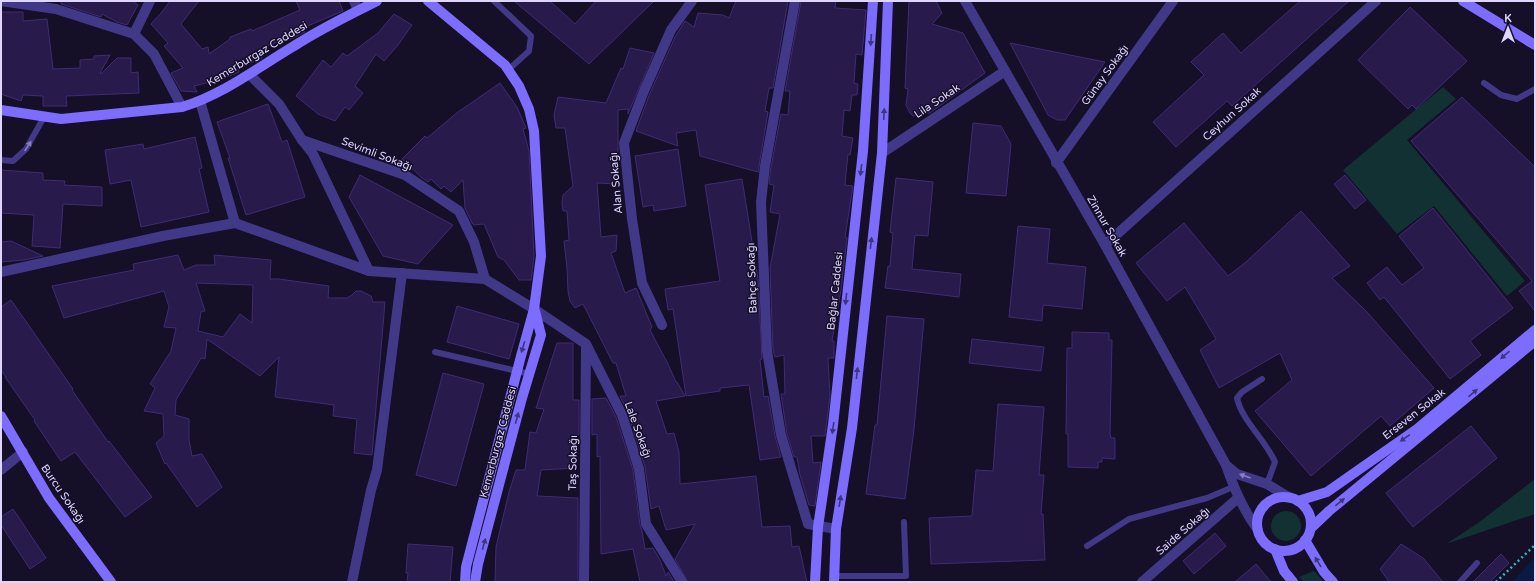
<svg xmlns="http://www.w3.org/2000/svg" width="1536" height="583" font-family="'Varela Round',sans-serif">
	<style>
		.green { fill: #123132 }
		.water { fill: #091a47 }
		.building { fill: #281a4a; stroke: #402b76; fill-rule: evenodd }
		.lines { fill: none; stroke-linecap: round; stroke-linejoin: round }
		.path { stroke: #2bbbbd; stroke-width: 2.5; stroke-dasharray: 2 3; stroke-linecap: butt }
		.lane { stroke: #423888; stroke-width: 6 }
		.street { stroke: #423888; stroke-width: 10 }
		.secondary { stroke: #7c6dff; stroke-width: 10 }
		.oneway { fill: #3e357e }
		.oneway2 { fill: #887fbe }
		.labels { text-anchor: middle; dominant-baseline: central; stroke-width: 3; stroke-linejoin: round; paint-order: stroke }
		.street-label { font-size: 11px; fill: #ded6ff; stroke: #150f28 }
	</style>
	<rect width="100%" height="100%" fill="#150f28"/>
	<!-- green -->
	<g class="green">
		<polygon points="1443,87 1456,99 1407,140 1525,281 1507,296 1434,206 1397,234 1343,170"/>
		<polygon points="1535,479 1535,514 1446,544 1478,523"/>
		<circle cx="1286" cy="526" r="15"/>
		<polygon points="1314,571 1324,582 1304,582 1299,577"/>
	</g>
	<!-- water -->
	<polygon class="water" points="1535,557 1535,582 1512,582"/>
	<!-- building -->
	<g class="building">
		<polygon points="61,1 132,1 138,5 127,25 117,22 102,14 101,17 61,4"/>
		<polygon points="170,1 199,1 181,24 202,49 208,47 209,54 230,39 230,37 251,29 252,31 300,10 296,1 339,1 343,11 303,28 305,32 289,40 288,37 259,50 262,58 238,69 239,72 222,79 194,86 197,92 181,91 171,73 183,68 164,46 168,43 151,24 162,12"/>
		<polygon points="514,1 550,1 575,24 596,1 654,1 589,64"/>
		<polygon points="736,1 788,1 773,88 769,88 765,111 768,112 758,172 700,156 696,130 676,133 678,146 636,131 650,93 675,37 685,21 694,27 698,13 723,15 729,18"/>
		<polygon points="801,1 836,1 835,8 866,10 862,55 856,54 854,83 858,84 857,95 852,95 850,111 844,110 842,136 853,138 850,155 848,154 845,185 853,186 845,237 847,238 841,290 832,341 834,341 834,358 828,358 830,396 825,436 811,436 813,463 821,462 815,506 809,505 800,475 797,457 794,457 787,434 781,394 785,394 784,355 775,357 773,350 770,268 780,214 770,212 774,185 769,184 771,167 781,114 788,115 790,91 785,91"/>
		<polygon points="909,1 936,1 942,13 932,24 963,33 985,73 930,113 913,116 910,113 906,105 908,89 905,88"/>
		<polygon points="1300,1 1349,1 1232,106 1227,101 1176,147 1153,122 1204,75 1191,62 1223,33 1241,53"/>
		<polygon points="1410,7 1467,61 1416,109 1412,105 1408,109 1358,60"/>
		<polygon points="1,12 23,12 23,21 47,19 53,69 80,68 80,60 94,59 94,56 110,55 100,73 101,74 117,58 131,58 131,73 138,72 139,93 66,96 67,106 43,106 43,96 23,95 21,101 1,94"/>
		<polygon points="394,14 412,25 398,45 384,61 376,54 355,86 363,93 349,110 345,107 335,121 318,114 296,96 323,60 331,67 343,53 347,56 378,33"/>
		<polygon points="1010,43 1105,62 1065,120 1057,120 1048,115"/>
		<polygon points="630,48 654,53 628,114 628,109 618,110 618,184 597,183 601,237 617,235 616,251 611,253 625,293 636,288 652,327 650,330 668,364 676,382 677,382 685,396 656,401 667,434 674,433 679,452 680,484 756,476 762,527 790,526 792,547 799,546 807,582 688,582 675,559 695,524 666,530 659,506 651,509 645,467 628,413 620,396 626,396 616,363 613,363 583,304 575,308 570,301 568,291 567,268 564,241 569,240 567,211 563,211 562,203 563,195 573,186 565,128 556,128 554,115 558,97 606,103 621,68 623,69"/>
		<polygon points="500,83 517,107 526,128 523,129 529,151 534,256 531,280 519,280 504,260 498,257 484,224 474,225 472,223 465,208 463,180 451,192 444,186 441,189 431,179 428,182 422,178 402,159 425,136 427,138 458,112"/>
		<polygon points="1462,97 1535,167 1535,311 1519,291 1532,281 1411,141"/>
		<polygon points="268,104 282,142 287,140 305,197 246,215 228,158 230,158 217,122"/>
		<polygon points="973,123 1001,126 1011,144 1006,196 966,193"/>
		<polygon points="195,137 202,168 199,169 209,212 141,227 131,180 110,184 105,150 143,144 144,149"/>
		<polygon points="678,149 686,206 654,211 653,205 643,207 635,156"/>
		<polygon points="1,170 43,173 43,180 65,181 64,185 102,187 102,206 63,204 60,248 32,246 34,215 1,213"/>
		<polygon points="360,175 453,225 418,264 383,256 349,197"/>
		<polygon points="1345,175 1366,200 1355,209 1334,184"/>
		<polygon points="896,178 933,182 928,236 915,235 912,269 961,274 959,297 885,288 888,266 890,266 893,233 890,232"/>
		<polygon points="742,179 758,279 762,359 760,360 764,397 768,396 775,436 781,457 760,460 749,385 720,388 720,391 686,396 673,309 668,310 665,289 720,281 705,185"/>
		<polygon points="1433,208 1513,308 1470,341 1481,355 1450,379 1384,297 1380,300 1367,283 1387,267 1402,285 1424,268 1399,236"/>
		<polygon points="1301,211 1350,266 1332,278 1366,311 1434,388 1390,426 1381,416 1311,476 1255,411 1292,380 1280,353 1219,388 1200,350 1216,339 1185,287 1167,301 1136,263 1184,223 1228,276 1246,262"/>
		<polygon points="1018,226 1050,229 1047,263 1086,267 1082,309 1043,305 1042,321 1009,317"/>
		<polygon points="11,241 43,256 24,260 1,262 1,242"/>
		<path d="M178,255L184,270L196,265H215L214,255L271,260L270,279H279L329,286L328,298H347L352,295L356,291H361L371,296L373,302H385L372,455L354,453L357,419L333,416L334,405L275,397L279,357L260,376L207,339L205,359L201,358L176,400L175,415L189,419V440L192,456L202,454L222,487L197,507L166,463L165,464L156,443L164,436L163,414L144,411L155,388L150,384L171,351L176,328L164,327L169,307L164,291L64,318L52,286L134,270L133,264ZM196,283L253,285L252,323L240,314L223,337L198,331L201,312L205,311Z"/>
		<polygon points="11,300 73,389 72,390 108,442 109,441 152,497 125,517 75,452 61,461 34,421 35,420 5,377 6,377 1,370 1,307"/>
		<polygon points="457,306 519,324 509,359 447,342"/>
		<polygon points="887,316 924,319 914,429 905,499 866,494 875,425 877,425"/>
		<polygon points="1072,332 1109,333 1109,340 1112,340 1110,433 1111,438 1115,438 1115,459 1102,458 1102,462 1098,462 1098,468 1068,467 1068,434 1066,434 1067,348 1072,348"/>
		<polygon points="972,339 1044,347 1041,371 969,363"/>
		<polygon points="557,343 573,343 573,400 579,400 579,435 574,435 575,468 541,470 537,496 578,498 578,582 495,582 496,547 509,492 516,470 525,470 530,432 536,433 544,409 536,408"/>
		<polygon points="443,373 484,384 456,486 416,475"/>
		<polygon points="606,398 616,417 633,470 640,525 642,531 645,549 653,548 660,560 666,576 668,572 674,582 640,582 633,549 601,554 600,456 597,457 597,434 592,435 592,399"/>
		<polygon points="998,404 1044,407 1039,475 1044,475 1041,514 1043,514 1045,560 931,564 929,518 972,516 976,470 993,471"/>
		<polygon points="1471,426 1497,458 1413,527 1386,493"/>
		<polygon points="13,509 46,558 30,569 1,525 1,517"/>
		<polygon points="1215,533 1226,546 1194,574 1183,561"/>
		<polygon points="408,544 453,547 450,582 407,582 408,573 406,573"/>
		<polygon points="1401,544 1423,558 1443,582 1389,582 1380,569"/>
		<polygon points="1501,554 1509,563 1490,582 1473,582"/>
		<polygon points="1256,564 1271,582 1235,582"/>
	</g>
	<g class="lines">
		<!-- path -->
		<polyline class="path" points="1496,582 1535,545"/>
		<!-- lane -->
		<g class="lane">
			<polyline points="494,1 531,36 529,51 508,70"/>
			<polyline points="1484,83 1501,95 1517,99 1535,89"/>
			<polyline points="1,160 13,161 26,149 44,117"/>
			<polyline points="435,352 530,374"/>
			<path d="M1262,379L1242,392L1237,398C1242,421 1265,439 1275,462L1267,484"/>
			<polyline points="1087,546 1129,519 1207,498 1233,487"/>
			<polyline points="834,576 906,576 904,522"/>
			<polyline points="1460,582 1477,563"/>
		</g>
		<!-- street -->
		<g class="street">
			<polyline points="1,1 56,9 134,34 154,54 182,107"/>
			<polyline points="354,1 358,10"/>
			<polyline points="795,1 765,166 761,202 767,351 781,435 808,524 836,529"/>
			<path d="M965,1L1105,245L1226,465C1234,489 1243,510 1258,530"/>
			<polyline points="134,34 150,1"/>
			<polyline points="302,140 405,175 459,211 474,242 485,279 369,271"/>
			<polyline points="882,153 1005,71"/>
			<polyline points="1056,163 1173,1"/>
			<polyline points="235,223 369,271 313,154 302,140 279,104 250,75"/>
			<polyline points="1105,245 1376,1"/>
			<polyline points="1,272 163,236 235,223 200,101"/>
			<polyline points="485,279 534,309 586,344 622,415 639,469 646,524 682,582"/>
			<polyline points="662,325 642,283 632,219 624,143 644,91 671,30 692,1"/>
			<polyline points="1226,465 1237,474 1267,484 1290,498"/>
			<polyline points="1,470 23,452"/>
			<polyline points="352,582 371,490 377,470 402,273"/>
			<polyline points="584,582 586,346"/>
			<polyline points="1142,582 1238,498"/>
		</g>
		<!-- secondary -->
		<g class="secondary">
			<polyline points="428,1 505,65 519,86 529,109 534,131 541,256 534,309 521,356 466,567 465,582"/>
			<polyline points="1463,1 1535,45"/>
			<path d="M1,110L61,119L182,107C224,94 257,68 294,46C320,29 349,15 377,1"/>
			<polyline points="1,416 49,498 111,582"/>
			<circle cx="1284" cy="524" r="27"/>
			<polyline points="1298,501 1327,492 1417,429 1535,330"/>
			<polyline points="1311,528 1329,511 1535,341"/>
			<polyline points="1305,540 1324,572 1333,582"/>
			<polyline points="1275,549 1284,571 1293,582"/>
			<polyline points="475,582 478,564 522,398 541,335 535,311"/>
			<polyline points="815,582 818,527 833,425 863,151 873,1"/>
			<polyline points="834,582 836,529 852,428 882,153 888,1"/>
		</g>
	</g>
	<!-- one-way arrows -->
	<defs><path id="oneway-solid" d="M-6-.8H1V-3.2L6.5 0L1 3.2V.8H-6Z"/></defs>
	<g class="oneway">
		<use href="#oneway-solid" transform="translate(871 40) rotate(94)"/>
		<use href="#oneway-solid" transform="translate(884 114) rotate(-88)"/>
		<use href="#oneway-solid" transform="translate(861 170) rotate(97)"/>
		<use href="#oneway-solid" transform="translate(871 243) rotate(-83)"/>
		<use href="#oneway-solid" transform="translate(846 299) rotate(96)"/>
		<use href="#oneway-solid" transform="translate(523 347) rotate(107)"/>
		<use href="#oneway-solid" transform="translate(1505 355) rotate(140)"/>
		<use href="#oneway-solid" transform="translate(857 373) rotate(-84)"/>
		<use href="#oneway-solid" transform="translate(1473 393) rotate(-40)"/>
		<use href="#oneway-solid" transform="translate(517 418) rotate(-75)"/>
		<use href="#oneway-solid" transform="translate(833 428) rotate(98)"/>
		<use href="#oneway-solid" transform="translate(1405 438) rotate(145)"/>
		<use href="#oneway-solid" transform="translate(840 501) rotate(-81)"/>
		<use href="#oneway-solid" transform="translate(1340 502) rotate(-39)"/>
		<use href="#oneway-solid" transform="translate(484 544) rotate(-75)"/>
		<use href="#oneway-solid" transform="translate(1318 562) rotate(-121)"/>
	</g>
	<g class="oneway2">
		<use href="#oneway-solid" transform="translate(28 146) rotate(-57)"/>
		<use href="#oneway-solid" transform="translate(1245 476) rotate(-160)"/>
	</g>
	<g class="labels">
		<!-- street labels -->
		<g class="street-label">
			<text transform="translate(257 54) rotate(-31)">Kemerburgaz Caddesi</text>
			<text transform="translate(1105 75) rotate(-54)">Günay Sokağı</text>
			<text transform="translate(937 101) rotate(-34)">Lila Sokak</text>
			<text transform="translate(1232 114) rotate(-42)">Ceyhun Sokak</text>
			<text transform="translate(377 154) rotate(21)">Sevimli Sokağı</text>
			<text transform="translate(616 183) rotate(-95)">Alan Sokağı</text>
			<text transform="translate(1107 226) rotate(60)">Zinnur Sokak</text>
			<text transform="translate(752 278) rotate(-92)">Bahçe Sokağı</text>
			<text transform="translate(835 291) rotate(-84)">Bağlar Caddesi</text>
			<text transform="translate(1414 414) rotate(-38)">Erseven Sokak</text>
			<text transform="translate(638 430) rotate(70)">Lale Sokağı</text>
			<text transform="translate(498 442) rotate(-75)">Kemerburgaz Caddesi</text>
			<text transform="translate(573 463) rotate(-89)">Taş Sokağı</text>
			<text transform="translate(63 494) rotate(56)">Burcu Sokağı</text>
			<text transform="translate(1183 531) rotate(-41)">Saide Sokağı</text>
		</g>
	</g>
	<!-- border -->
	<rect width="1536" height="583" fill="none" stroke="#ded6ff" stroke-width="4"/>
	<!-- north arrow -->
	<g transform="translate(1508 28)" stroke="#150f28" stroke-width="3" paint-order="stroke">
	<path d="M0-3L7 15L0 10L-7 15Z" fill="#ded6ff"/>
	<text y="-6" font-size="11" font-weight="bold" text-anchor="middle" fill="#ded6ff">K</text>
	</g>
</svg>
